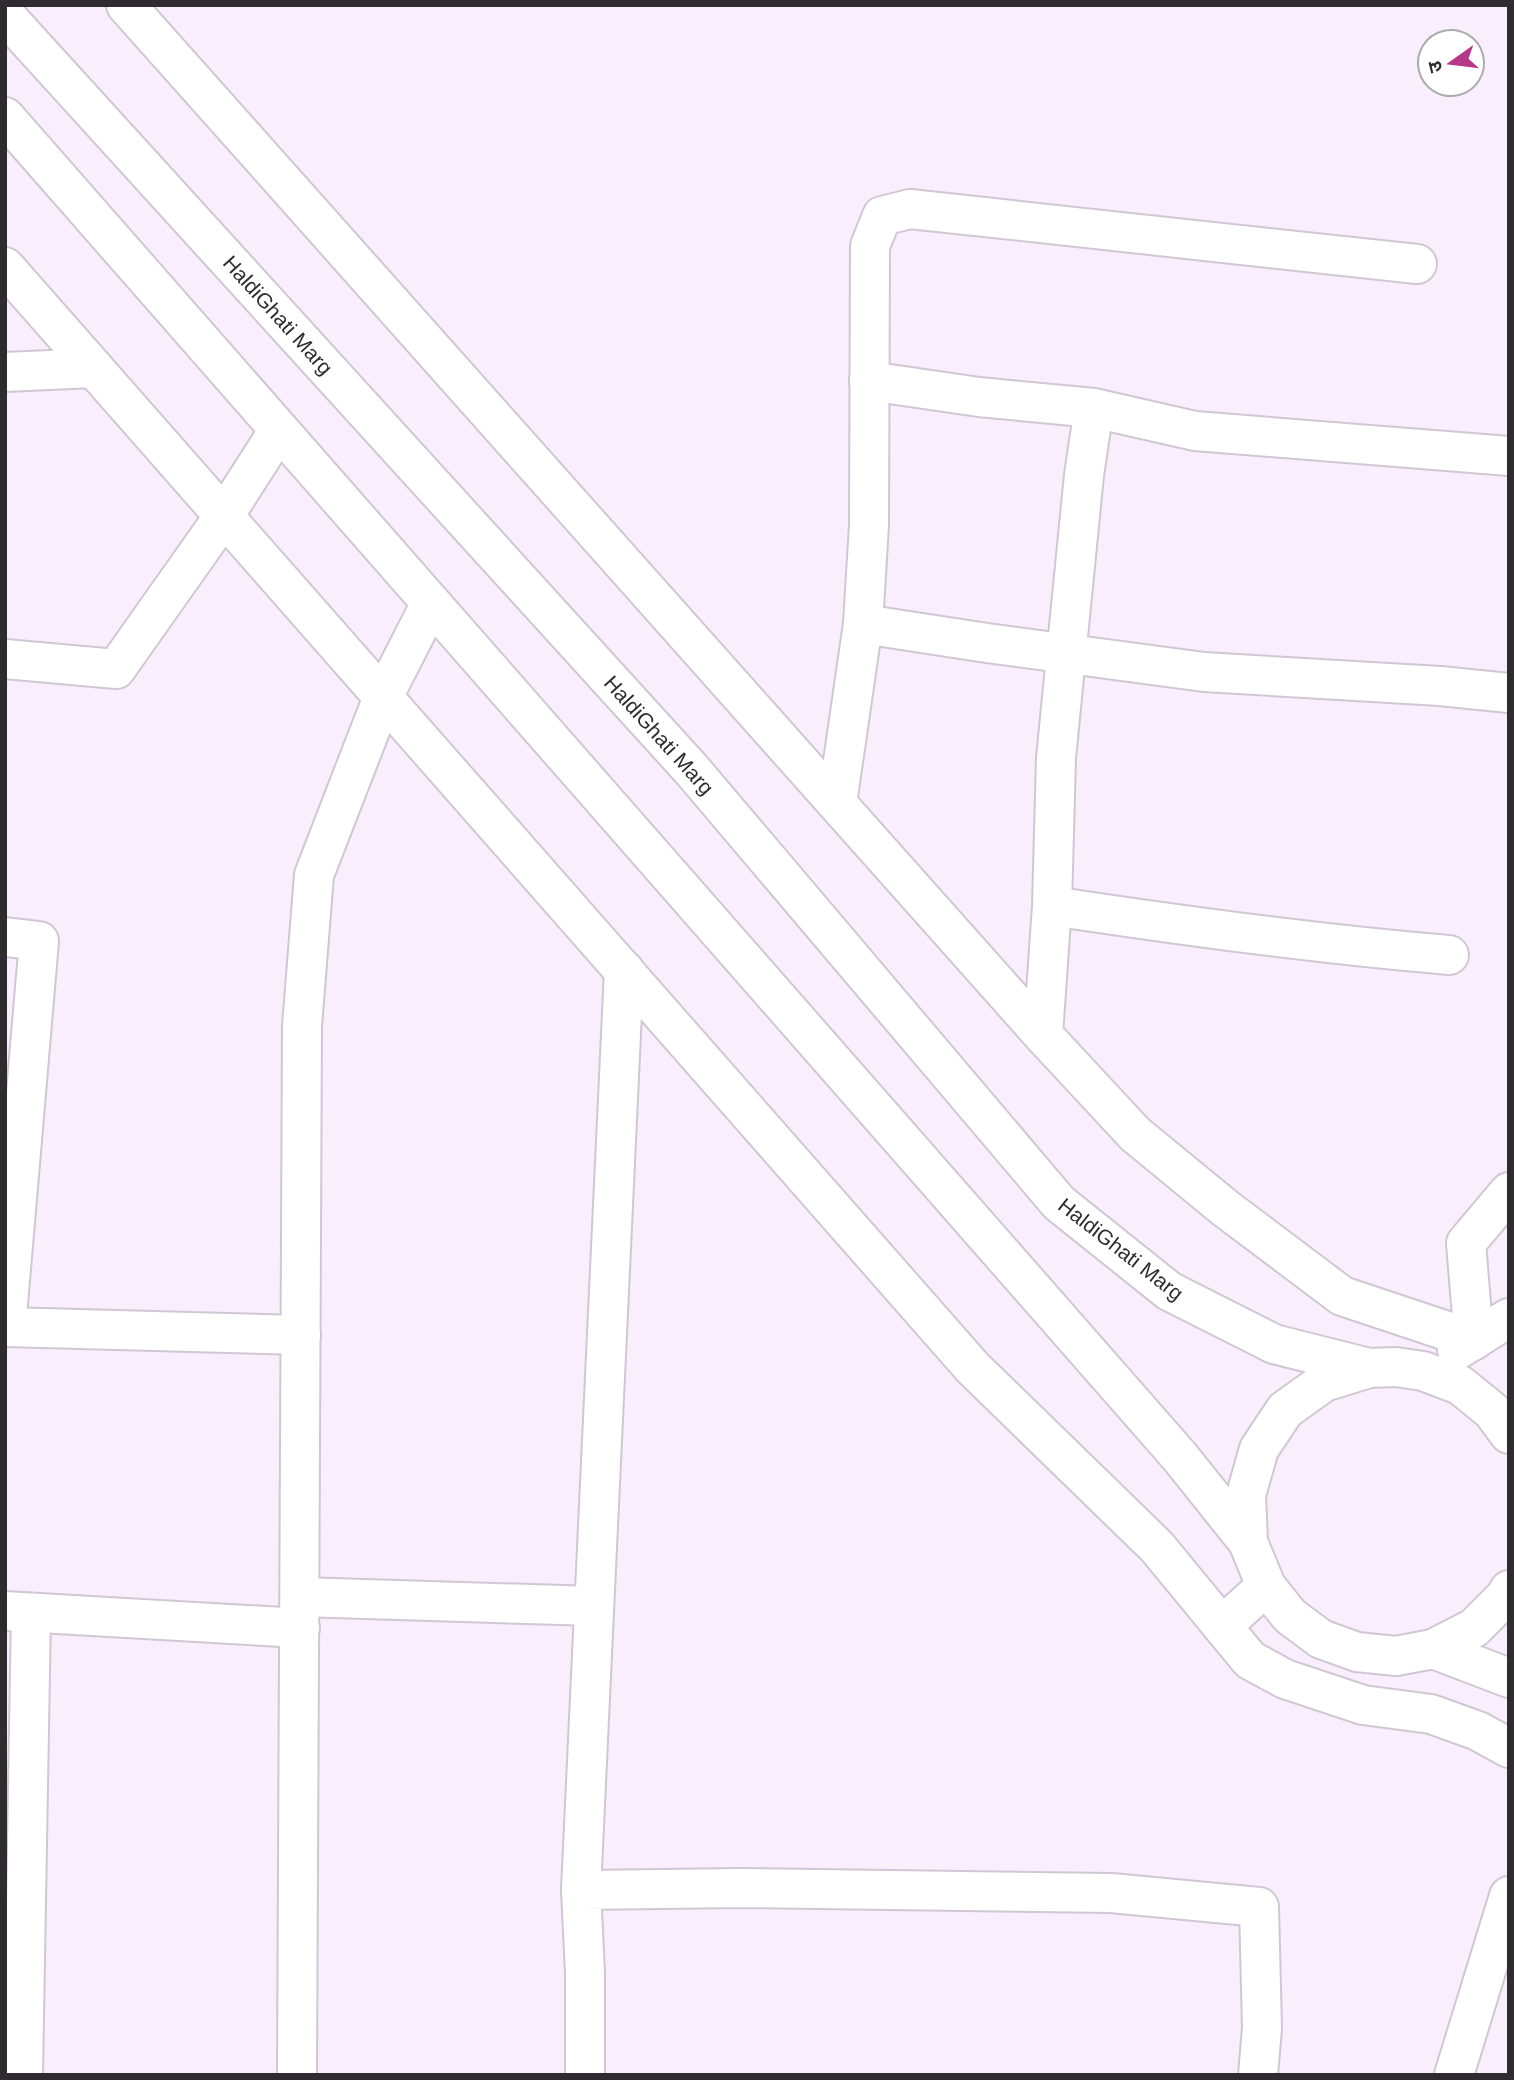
<svg xmlns="http://www.w3.org/2000/svg" width="1514" height="2080" font-family="Helvetica,'Noto Sans Devanagari',sans-serif">
	<style>
		.lines { fill: none; stroke-linecap: round; stroke-linejoin: round }
		.minor-casing { stroke: #d0c7d3; stroke-width: 42 }
		.minor { stroke: #fff; stroke-width: 38 }
		.labels { text-anchor: middle; dominant-baseline: central; stroke-width: 7; stroke-linejoin: round; paint-order: stroke }
		.street-label { font-size: 21px; fill: #2f2c30; stroke: #fff }
	</style>
	<rect width="100%" height="100%" fill="#f9effc"/>
	<g class="lines">
		<defs>
			<g id="minor">
				<polyline points="126,5 1043,1035 1135,1134 1225,1208 1342,1296 1474,1340"/>
				<polyline points="5,15 691,769 1059,1203 1169,1291 1274,1344 1369,1368"/>
				<polyline points="5,117 1180,1457 1248,1542"/>
				<polyline points="5,267 973,1368 1157,1547 1222,1626 1266,1586"/>
				<polyline points="5,372 94,368"/>
				<polyline points="869,381 979,397 1094,408 1195,431 1509,456"/>
				<polyline points="863,624 987,643 1204,672 1440,686 1509,693"/>
				<polyline points="5,659 116,669 224,516 279,430"/>
				<polyline points="837,803 863,624 869,525 870,246 882,216 910,209 1417,264"/>
				<path d="M1052,906C1184,926 1316,944 1449,955"/>
				<polyline points="5,937 39,941 6,1327"/>
				<polyline points="1043,1035 1052,906 1056,758 1084,475 1094,408"/>
				<polyline points="5,1327 301,1335"/>
				<polyline points="1474,1340 1466,1243 1509,1192"/>
				<polyline points="1457,1350 1509,1318"/>
				<polyline points="1509,1434 1492,1411 1460,1385 1423,1371 1396,1367 1369,1368 1324,1382 1285,1410 1259,1449 1246,1495 1248,1542 1266,1586 1290,1616 1321,1639 1357,1652 1396,1656 1433,1649 1474,1628 1506,1596 1509,1590"/>
				<polyline points="300,1597 594,1606"/>
				<polyline points="5,1611 300,1628"/>
				<polyline points="1222,1626 1250,1660 1285,1679 1363,1705 1431,1714 1478,1731 1509,1748"/>
				<polyline points="1433,1649 1509,1678"/>
				<polyline points="581,1890 624,970"/>
				<polyline points="23,2075 31,1613"/>
				<polyline points="297,2075 302,1026 314,875 383,697 431,603"/>
				<polyline points="585,2075 585,1973 581,1890 741,1888 1111,1893 1259,1907 1262,2028 1258,2075"/>
				<polyline points="1454,2075 1509,1896"/>
			</g>
		</defs>
		<!-- minor casing -->
		<use href="#minor" class="minor-casing"/>
		<!-- minor -->
		<use href="#minor" class="minor"/>
	</g>
	<g class="labels">
		<!-- street labels -->
		<g class="street-label">
			<text transform="translate(278 315) rotate(48)">HaldiGhati Marg</text>
			<text transform="translate(659 735) rotate(48)">HaldiGhati Marg</text>
			<text transform="translate(1121 1249) rotate(38)">HaldiGhati Marg</text>
		</g>
	</g>
	<!-- border -->
	<rect width="1514" height="2080" fill="none" stroke="#2f2c30" stroke-width="14"/>
	<!-- north arrow -->
	<g transform="translate(1451 63) rotate(256)"><circle r="33" fill="#ffffff" stroke="#acabac" stroke-width="2"/>
	<path d="M0-5L12 26L0 18L-12 26Z" fill="#b53988"/>
	<text y="-10" font-size="19" font-weight="bold" text-anchor="middle" fill="#2f2c30">उ</text>
	</g>
</svg>
